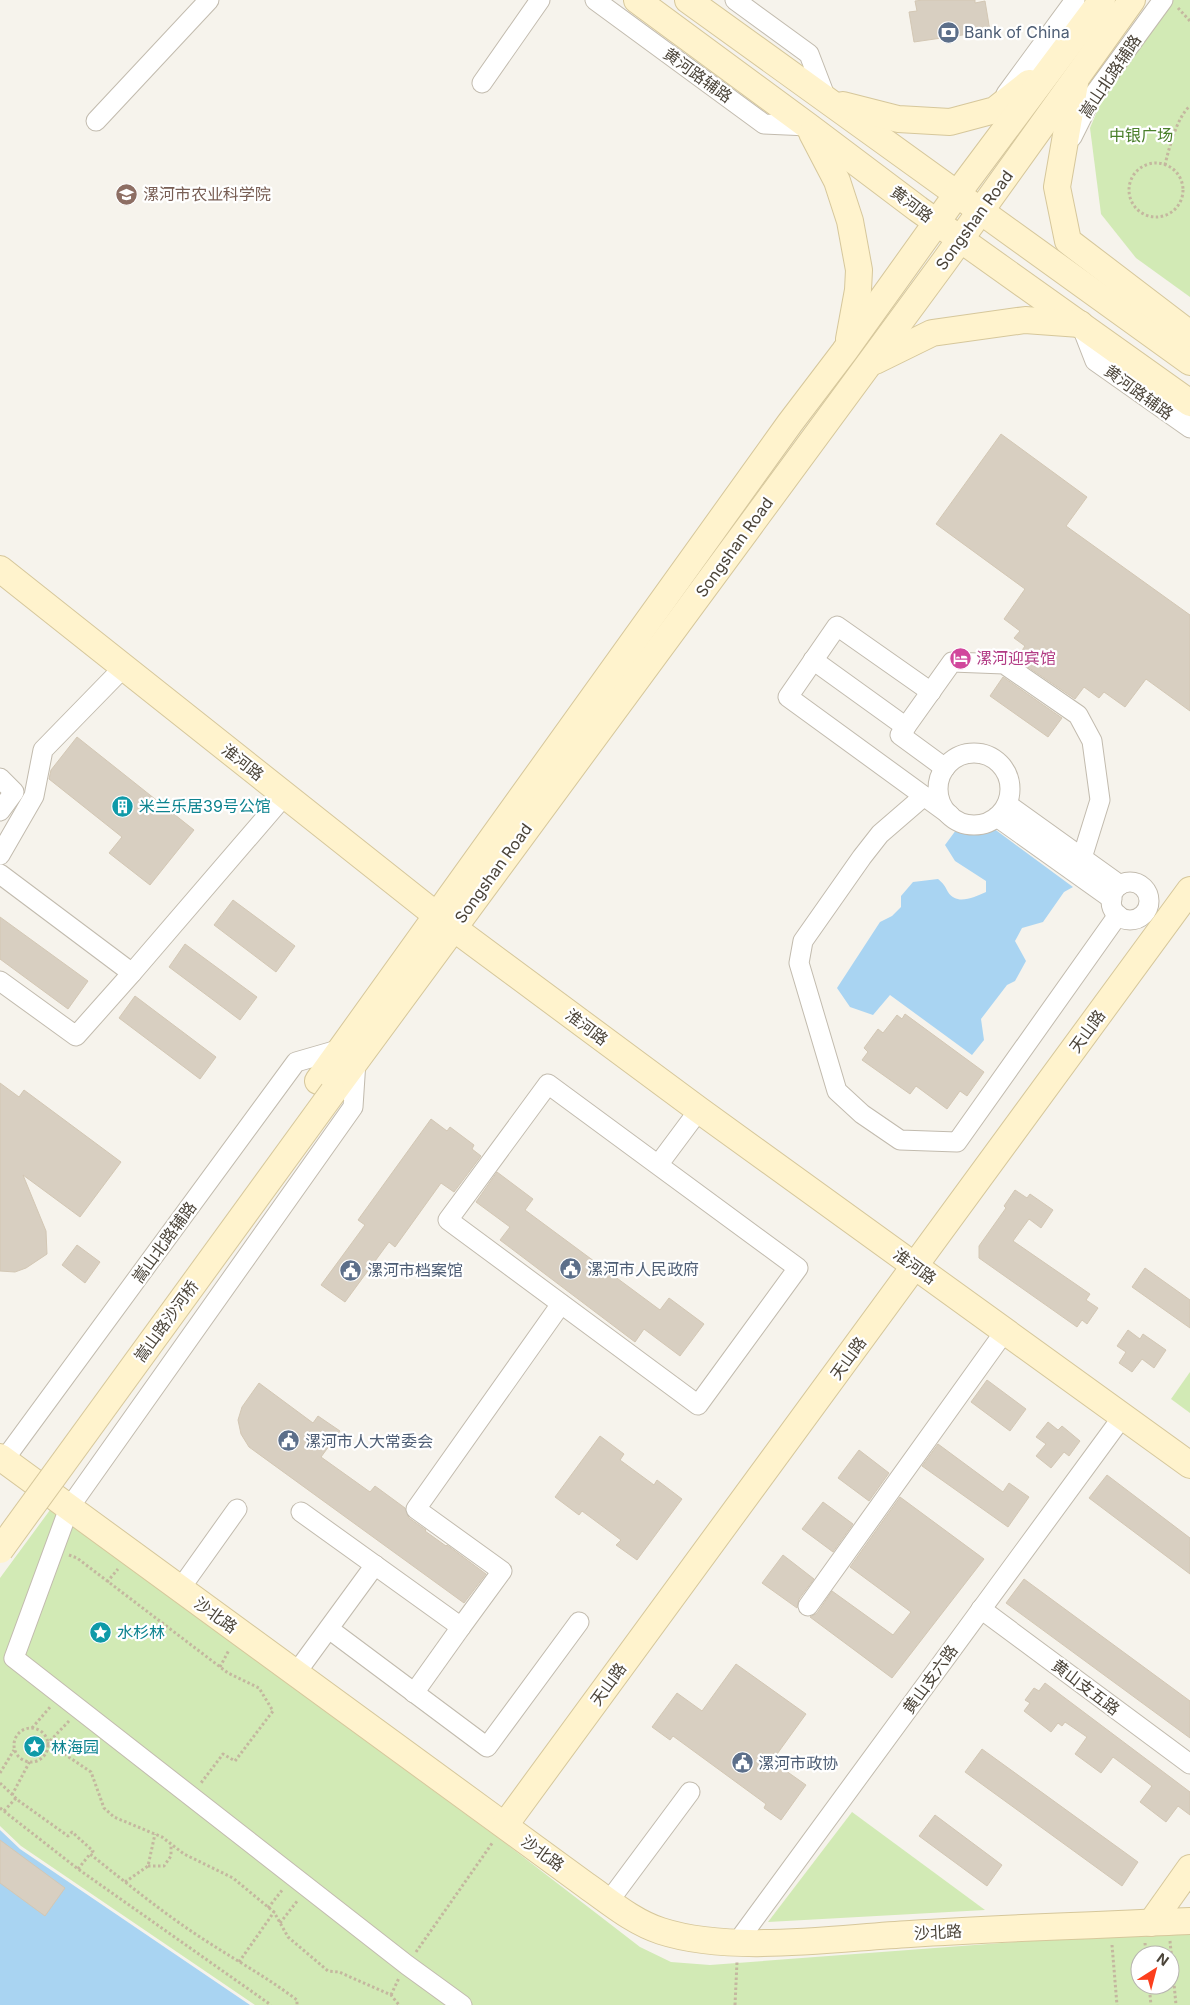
<svg xmlns="http://www.w3.org/2000/svg" width="1190" height="2005" font-family="Inter,'Noto Sans SC',sans-serif">
	<style>
		.green { fill: #d2eab5; fill-rule: evenodd }
		.water { fill: #a9d4f2 }
		.building { fill: #d8cfc1; stroke: #d3c7b4 }
		.lines { fill: none; stroke-linecap: round; stroke-linejoin: round }
		.street-casing { stroke: #c2bbae; stroke-width: 21 }
		.secondary-casing { stroke: #d6c79b; stroke-width: 28 }
		.path { stroke: #c4b79f; stroke-width: 3; stroke-dasharray: 2.5 2.5; stroke-linecap: butt }
		.street { stroke: #fff; stroke-width: 19 }
		.secondary { stroke: #fff3cd; stroke-width: 26 }
		.secondary-bridge-casing { stroke: #d6c79b; stroke-width: 28; stroke-linecap: butt }
		.secondary-bridge { stroke: #fff3cd; stroke-width: 26 }
		.labels { text-anchor: middle; dominant-baseline: central; stroke-width: 4.5; stroke-linejoin: round; paint-order: stroke }
		.service-label { font-size: 16px; fill: #4e5e75; stroke: #fff; text-anchor: start }
		.street-label { font-size: 16px; fill: #4b4439; stroke: #fff }
		.park-label { font-size: 16px; fill: #4a7f2a; stroke: #fff }
		.education-label { font-size: 16px; fill: #785e54; stroke: #fff; text-anchor: start }
		.hotel-label { font-size: 16px; fill: #b23c85; stroke: #fff; text-anchor: start }
		.culture-label { font-size: 16px; fill: #0d838f; stroke: #fff; text-anchor: start }
	</style>
	<rect width="100%" height="100%" fill="#f6f3ec"/>
	<!-- green -->
	<g class="green">
		<polygon points="1171,0 1190,0 1190,297 1136,258 1101,214 1090,128 1109,83"/>
		<polygon points="1190,1372 1190,1413 1171,1399"/>
		<path d="M50,1510L505,1843L640,1947L671,1962L710,1965L1042,1940L1190,1931V2005H255L21,1846L0,1826V1578ZM1140,1955H1170V1985H1140Z"/>
		<polygon points="852,1812 985,1910 768,1922"/>
	</g>
	<!-- water -->
	<g class="water">
		<path d="M959,826L978,831L993,828L1073,887L1064,892L1043,922L1022,928L1015,941L1026,961L1015,981L1007,985L981,1019L984,1040L972,1055L890,995L873,1015L850,1007L837,988L880,922L892,916L901,907V896L913,882L938,879C943,883 945,886 948,892C957,906 974,897 986,892V881L955,861L945,845Z"/>
		<polygon points="0,1830 20,1849 250,2005 0,2005"/>
	</g>
	<!-- building -->
	<g class="building">
		<polygon points="923,0 975,0 975,3 985,1 990,31 914,42 909,12 917,11 915,1"/>
		<polygon points="1001,434 1087,497 1066,526 1190,615 1190,711 1146,679 1125,707 1104,692 1099,698 1084,687 1075,699 1016,659 1025,646 1014,638 1020,631 1004,619 1025,589 936,524"/>
		<polygon points="1003,677 1062,718 1048,737 990,696"/>
		<polygon points="77,737 194,830 150,885 109,853 122,837 49,779 51,770"/>
		<polygon points="233,900 295,946 276,972 214,925"/>
		<polygon points="0,917 88,981 68,1009 0,959"/>
		<polygon points="185,944 257,997 240,1020 169,967"/>
		<polygon points="135,996 216,1057 200,1079 119,1018"/>
		<polygon points="905,1014 984,1072 967,1096 960,1091 947,1109 916,1086 910,1094 862,1060 868,1052 864,1048 878,1029 883,1033 897,1015 902,1019"/>
		<polygon points="0,1083 19,1097 24,1090 121,1162 80,1217 23,1175 46,1231 47,1254 26,1268 15,1272 0,1271"/>
		<polygon points="431,1119 447,1131 450,1127 474,1145 472,1149 481,1156 454,1192 441,1183 395,1247 389,1242 345,1302 321,1285 365,1225 358,1220"/>
		<polygon points="497,1172 533,1199 525,1210 660,1310 669,1298 704,1324 680,1356 644,1329 635,1342 500,1240 510,1227 476,1202"/>
		<polygon points="1015,1190 1027,1198 1030,1194 1053,1210 1041,1228 1029,1219 1013,1241 1090,1294 1086,1300 1098,1308 1087,1324 1082,1320 1077,1327 979,1258 979,1246 1006,1208 1004,1206"/>
		<polygon points="77,1245 100,1262 85,1283 62,1265"/>
		<polygon points="1145,1268 1190,1300 1190,1328 1132,1287"/>
		<polygon points="1128,1330 1140,1339 1143,1334 1166,1350 1154,1368 1142,1359 1132,1372 1119,1363 1126,1352 1117,1346"/>
		<polygon points="987,1380 1026,1409 1010,1431 971,1402"/>
		<polygon points="259,1383 313,1423 318,1416 340,1431 321,1457 370,1492 375,1486 405,1508 409,1518 426,1530 425,1531 446,1546 447,1545 486,1574 464,1603 249,1447 241,1434 238,1420 242,1407"/>
		<polygon points="1048,1422 1058,1430 1062,1426 1080,1441 1069,1456 1064,1452 1051,1468 1036,1456 1046,1444 1036,1437"/>
		<polygon points="600,1436 624,1454 620,1460 654,1485 657,1480 682,1499 637,1560 616,1545 621,1540 582,1511 579,1515 555,1497"/>
		<polygon points="938,1444 1003,1492 1009,1483 1029,1497 1008,1527 922,1466"/>
		<polygon points="859,1450 889,1473 869,1501 838,1478"/>
		<polygon points="1107,1475 1190,1538 1190,1574 1089,1498"/>
		<polygon points="900,1497 984,1559 892,1678 810,1617 817,1613 832,1591 893,1635 911,1612 850,1567"/>
		<polygon points="823,1502 853,1524 833,1552 802,1529"/>
		<polygon points="783,1555 814,1579 799,1599 797,1608 762,1583"/>
		<polygon points="1024,1579 1190,1701 1190,1738 1006,1603"/>
		<polygon points="736,1664 806,1714 772,1761 806,1785 781,1820 764,1808 766,1804 673,1736 670,1740 652,1727 677,1693 702,1711"/>
		<polygon points="1045,1683 1190,1792 1190,1815 1178,1806 1166,1822 1140,1802 1152,1786 1113,1757 1101,1773 1075,1754 1087,1737 1065,1722 1062,1726 1058,1723 1051,1732 1024,1711 1030,1703 1025,1700 1034,1688 1039,1691"/>
		<polygon points="982,1749 1138,1862 1122,1886 965,1772"/>
		<polygon points="935,1815 1002,1865 987,1886 919,1836"/>
		<polygon points="0,1840 65,1888 45,1916 0,1883"/>
	</g>
	<g class="lines">
		<defs>
			<g id="street">
				<polyline points="595,0 764,124 808,126"/>
				<polyline points="735,0 809,54 827,101"/>
				<polyline points="482,83 540,0"/>
				<polyline points="1006,94 1075,0"/>
				<polyline points="96,121 209,0"/>
				<polyline points="1072,137 1092,97 1163,0"/>
				<polyline points="1081,325 1095,361 1190,428"/>
				<polyline points="813,660 906,727"/>
				<polyline points="931,692 837,626 788,697 950,815"/>
				<circle cx="974" cy="789" r="36"/>
				<polyline points="945,768 900,735 952,662 1004,664 1078,715 1092,741 1100,800 1082,858"/>
				<polyline points="0,778 14,792 0,811"/>
				<polyline points="924,796 880,834 862,857 803,941 799,963 837,1091 862,1114 900,1140 957,1142 1118,915"/>
				<polyline points="1007,804 1120,885"/>
				<polyline points="997,817 1112,899"/>
				<polyline points="0,855 34,796 43,750 123,668"/>
				<polyline points="0,874 132,973 285,795"/>
				<circle cx="1130" cy="901" r="19"/>
				<polyline points="0,981 76,1036 132,973"/>
				<polyline points="356,1061 353,1107 69,1508 14,1658 407,1965 462,2005"/>
				<polyline points="658,1165 548,1084 448,1220 698,1405 798,1268 658,1165 699,1110"/>
				<polyline points="4,1460 296,1062 341,1049"/>
				<polyline points="301,1512 461,1627 502,1571 416,1509 561,1304"/>
				<polyline points="180,1589 237,1509"/>
				<polyline points="808,1606 1005,1331"/>
				<polyline points="981,1609 1190,1764"/>
				<polyline points="329,1629 487,1747 579,1622"/>
				<polyline points="296,1673 375,1565"/>
				<polyline points="414,1693 461,1627"/>
				<polyline points="609,1901 690,1792"/>
				<polyline points="738,1941 1123,1416"/>
			</g>
			<g id="secondary">
				<polyline points="637,0 808,126 918,209 1190,403"/>
				<polyline points="688,0 1190,362"/>
				<polyline points="1075,83 1057,187 1068,241 1190,334"/>
				<polyline points="843,105 898,119 950,122 995,110 1029,83"/>
				<polyline points="812,133 837,181 850,221 859,270 858,290 849,339"/>
				<polyline points="875,361 932,333 1025,320 1080,324"/>
				<polyline points="0,569 436,915 699,1110 1190,1465"/>
				<polyline points="318,1081 790,423 844,352 957,194 1102,0"/>
				<polyline points="333,1092 944,262 1132,0"/>
				<path d="M0,1457L587,1886C610,1902 633,1922 661,1931C732,1954 835,1938 910,1934C1003,1928 1097,1925 1190,1921"/>
				<polyline points="505,1825 1190,890"/>
				<polyline points="1151,1923 1190,1868"/>
			</g>
		</defs>
		<!-- street casing -->
		<use href="#street" class="street-casing"/>
		<!-- secondary casing -->
		<use href="#secondary" class="secondary-casing"/>
		<!-- path -->
		<g class="path">
			<polyline points="1178,8 1190,21"/>
			<circle cx="1156" cy="190" r="27"/>
			<path d="M1165,165C1169,148 1177,117 1190,106"/>
			<polyline points="69,1555 77,1558 228,1673 259,1688 273,1711 235,1761 223,1754 201,1783"/>
			<polyline points="107,1582 118,1569"/>
			<polyline points="220,1667 229,1650"/>
			<polyline points="69,1721 48,1743 91,1772 104,1808 114,1817 162,1837 184,1854 233,1878 274,1912 288,1937 328,1971 339,1972 391,1995 399,2005"/>
			<polyline points="32,1728 51,1706"/>
			<circle cx="31" cy="1745" r="17"/>
			<polyline points="0,1773 14,1750"/>
			<path d="M0,1783L19,1801L68,1836L72,1832L93,1851L90,1854C124,1881 158,1909 194,1933C228,1956 264,1975 297,2000V2005"/>
			<polyline points="12,1795 30,1761"/>
			<polyline points="0,1808 78,1869 271,2005"/>
			<polyline points="4,1811 16,1798"/>
			<polyline points="148,1866 164,1866 171,1856 171,1845"/>
			<polyline points="78,1869 90,1854"/>
			<polyline points="125,1882 148,1866 155,1834"/>
			<polyline points="268,1908 283,1889"/>
			<polyline points="280,1923 298,1900"/>
			<polyline points="1170,1941 1176,2005"/>
			<polyline points="1145,1943 1146,1955"/>
			<polyline points="1112,1945 1117,2005"/>
			<polyline points="416,1952 493,1842"/>
			<polyline points="239,1962 274,1912"/>
			<polyline points="1149,1985 1151,2005"/>
			<polyline points="391,1995 399,1978"/>
			<polyline points="735,2005 737,1962"/>
		</g>
		<!-- street -->
		<use href="#street" class="street"/>
		<!-- secondary -->
		<use href="#secondary" class="secondary"/>
		<defs>
			<polyline id="secondary-bridge" points="0,1550 333,1092"/>
		</defs>
		<!-- secondary-bridge casing -->
		<use href="#secondary-bridge" class="secondary-bridge-casing"/>
		<!-- secondary-bridge -->
		<use href="#secondary-bridge" class="secondary-bridge"/>
	</g>
	<!-- icons -->
	<defs>
		<symbol id="bank-disc" viewBox="-11 -11 22 22"><circle r="9.5" fill="#5c6f8a" stroke="#fff"/><path d="M-6-4H6V4H-6ZM0-2.3a2.3 2.3 0 1 0 0 4.6a2.3 2.3 0 1 0 0-4.6Z" fill="#fff"/></symbol>
		<symbol id="school-disc" viewBox="-11 -11 22 22"><circle r="9.5" fill="#8d6e63" stroke="#fff"/><path d="M0-5L7-2L0 1L-7-2ZM-4 1L0 2.5L4 1V4Q0 6-4 4Z" fill="#fff"/></symbol>
		<symbol id="hotel-disc" viewBox="-11 -11 22 22"><circle r="9.5" fill="#d1479c" stroke="#fff"/><path d="M-6-4.5h1.5V1H6V5H4.5V3h-9V5H-6ZM-4 0a1.8 1.8 0 1 1 3.6 0ZM.5 0V-2.5h3Q6-2.5 6 0Z" fill="#fff"/></symbol>
		<symbol id="building-disc" viewBox="-11 -11 22 22"><circle r="9.5" fill="#0f9aa8" stroke="#fff"/><path d="M-4-6H4V6H1V3H-1V6H-4ZM-2.5-4.3h1.7v1.8h-1.7ZM.8-4.3h1.7v1.8H.8ZM-2.5-1h1.7V.8h-1.7ZM.8-1h1.7V.8H.8Z" fill="#fff"/></symbol>
		<symbol id="civic-disc" viewBox="-11 -11 22 22"><circle r="9.5" fill="#5c6f8a" stroke="#fff"/><path d="M-.6-6.5H3V-4.5H.6V-3L4-1V1h2V6H-6V1h2V-1L-.6-3ZM-1.2 2.5V6h2.4V2.5Z" fill="#fff"/></symbol>
		<symbol id="sight-disc" viewBox="-11 -11 22 22"><circle r="9.5" fill="#0f9aa8" stroke="#fff"/><path d="M0-6L1.8-2.2L6-1.7L2.9 1.2L3.7 5.4L0 3.3L-3.7 5.4L-2.9 1.2L-6-1.7L-1.8-2.2Z" fill="#fff"/></symbol>
	</defs>
	<g fill-rule="evenodd">
		<use href="#bank-disc" x="936" y="20" width="25" height="25"/>
		<use href="#school-disc" x="114" y="182" width="25" height="25"/>
		<use href="#hotel-disc" x="948" y="646" width="25" height="25"/>
		<use href="#building-disc" x="110" y="794" width="25" height="25"/>
		<use href="#civic-disc" x="558" y="1256" width="25" height="25"/>
		<use href="#civic-disc" x="338" y="1258" width="25" height="25"/>
		<use href="#civic-disc" x="276" y="1428" width="25" height="25"/>
		<use href="#sight-disc" x="88" y="1620" width="25" height="25"/>
		<use href="#sight-disc" x="22" y="1734" width="25" height="25"/>
		<use href="#civic-disc" x="730" y="1750" width="25" height="25"/>
	</g>
	<g class="labels">
		<!-- service labels -->
		<g class="service-label">
			<text x="964" y="32">Bank of China</text>
			<text x="587" y="1269">漯河市人民政府</text>
			<text x="367" y="1270">漯河市档案馆</text>
			<text x="305" y="1441">漯河市人大常委会</text>
			<text x="758" y="1763">漯河市政协</text>
		</g>
		<!-- street labels -->
		<g class="street-label">
			<text transform="translate(698 75) rotate(36)">黄河路辅路</text>
			<text transform="translate(1110 76) rotate(-56)">嵩山北路辅路</text>
			<text transform="translate(912 204) rotate(37)">黄河路</text>
			<text transform="translate(974 220) rotate(-54)">Songshan Road</text>
			<text transform="translate(1139 392) rotate(36)">黄河路辅路</text>
			<text transform="translate(734 547) rotate(-54)">Songshan Road</text>
			<text transform="translate(243 762) rotate(38)">淮河路</text>
			<text transform="translate(493 873) rotate(-54)">Songshan Road</text>
			<text transform="translate(587 1027) rotate(37)">淮河路</text>
			<text transform="translate(1087 1031) rotate(-54)">天山路</text>
			<text transform="translate(164 1242) rotate(-54)">嵩山北路辅路</text>
			<text transform="translate(915 1266) rotate(36)">淮河路</text>
			<text transform="translate(166 1321) rotate(-54)">嵩山路沙河桥</text>
			<text transform="translate(848 1358) rotate(-54)">天山路</text>
			<text transform="translate(216 1615) rotate(36)">沙北路</text>
			<text transform="translate(930 1679) rotate(-54)">黄山支六路</text>
			<text transform="translate(608 1684) rotate(-54)">天山路</text>
			<text transform="translate(1086 1687) rotate(37)">黄山支五路</text>
			<text transform="translate(543 1853) rotate(36)">沙北路</text>
			<text transform="translate(938 1932) rotate(-3)">沙北路</text>
		</g>
		<!-- park labels -->
		<g class="park-label">
			<text x="1141" y="135">中银广场</text>
		</g>
		<!-- education labels -->
		<g class="education-label">
			<text x="143" y="194">漯河市农业科学院</text>
		</g>
		<!-- hotel labels -->
		<g class="hotel-label">
			<text x="976" y="658">漯河迎宾馆</text>
		</g>
		<!-- culture labels -->
		<g class="culture-label">
			<text x="139" y="806">米兰乐居39号公馆</text>
			<text x="117" y="1632">水杉林</text>
			<text x="51" y="1747">林海园</text>
		</g>
	</g>
	<!-- north arrow -->
	<g transform="translate(1155 1970) rotate(36)"><circle r="24" fill="#ffffff" stroke="#b7b4b0"/>
	<path d="M0-4L9 19L0 12L-9 19Z" fill="#fc3f1d"/>
	<text y="-8" font-size="14" font-weight="bold" text-anchor="middle" fill="#4b4439">N</text>
	</g>
</svg>
